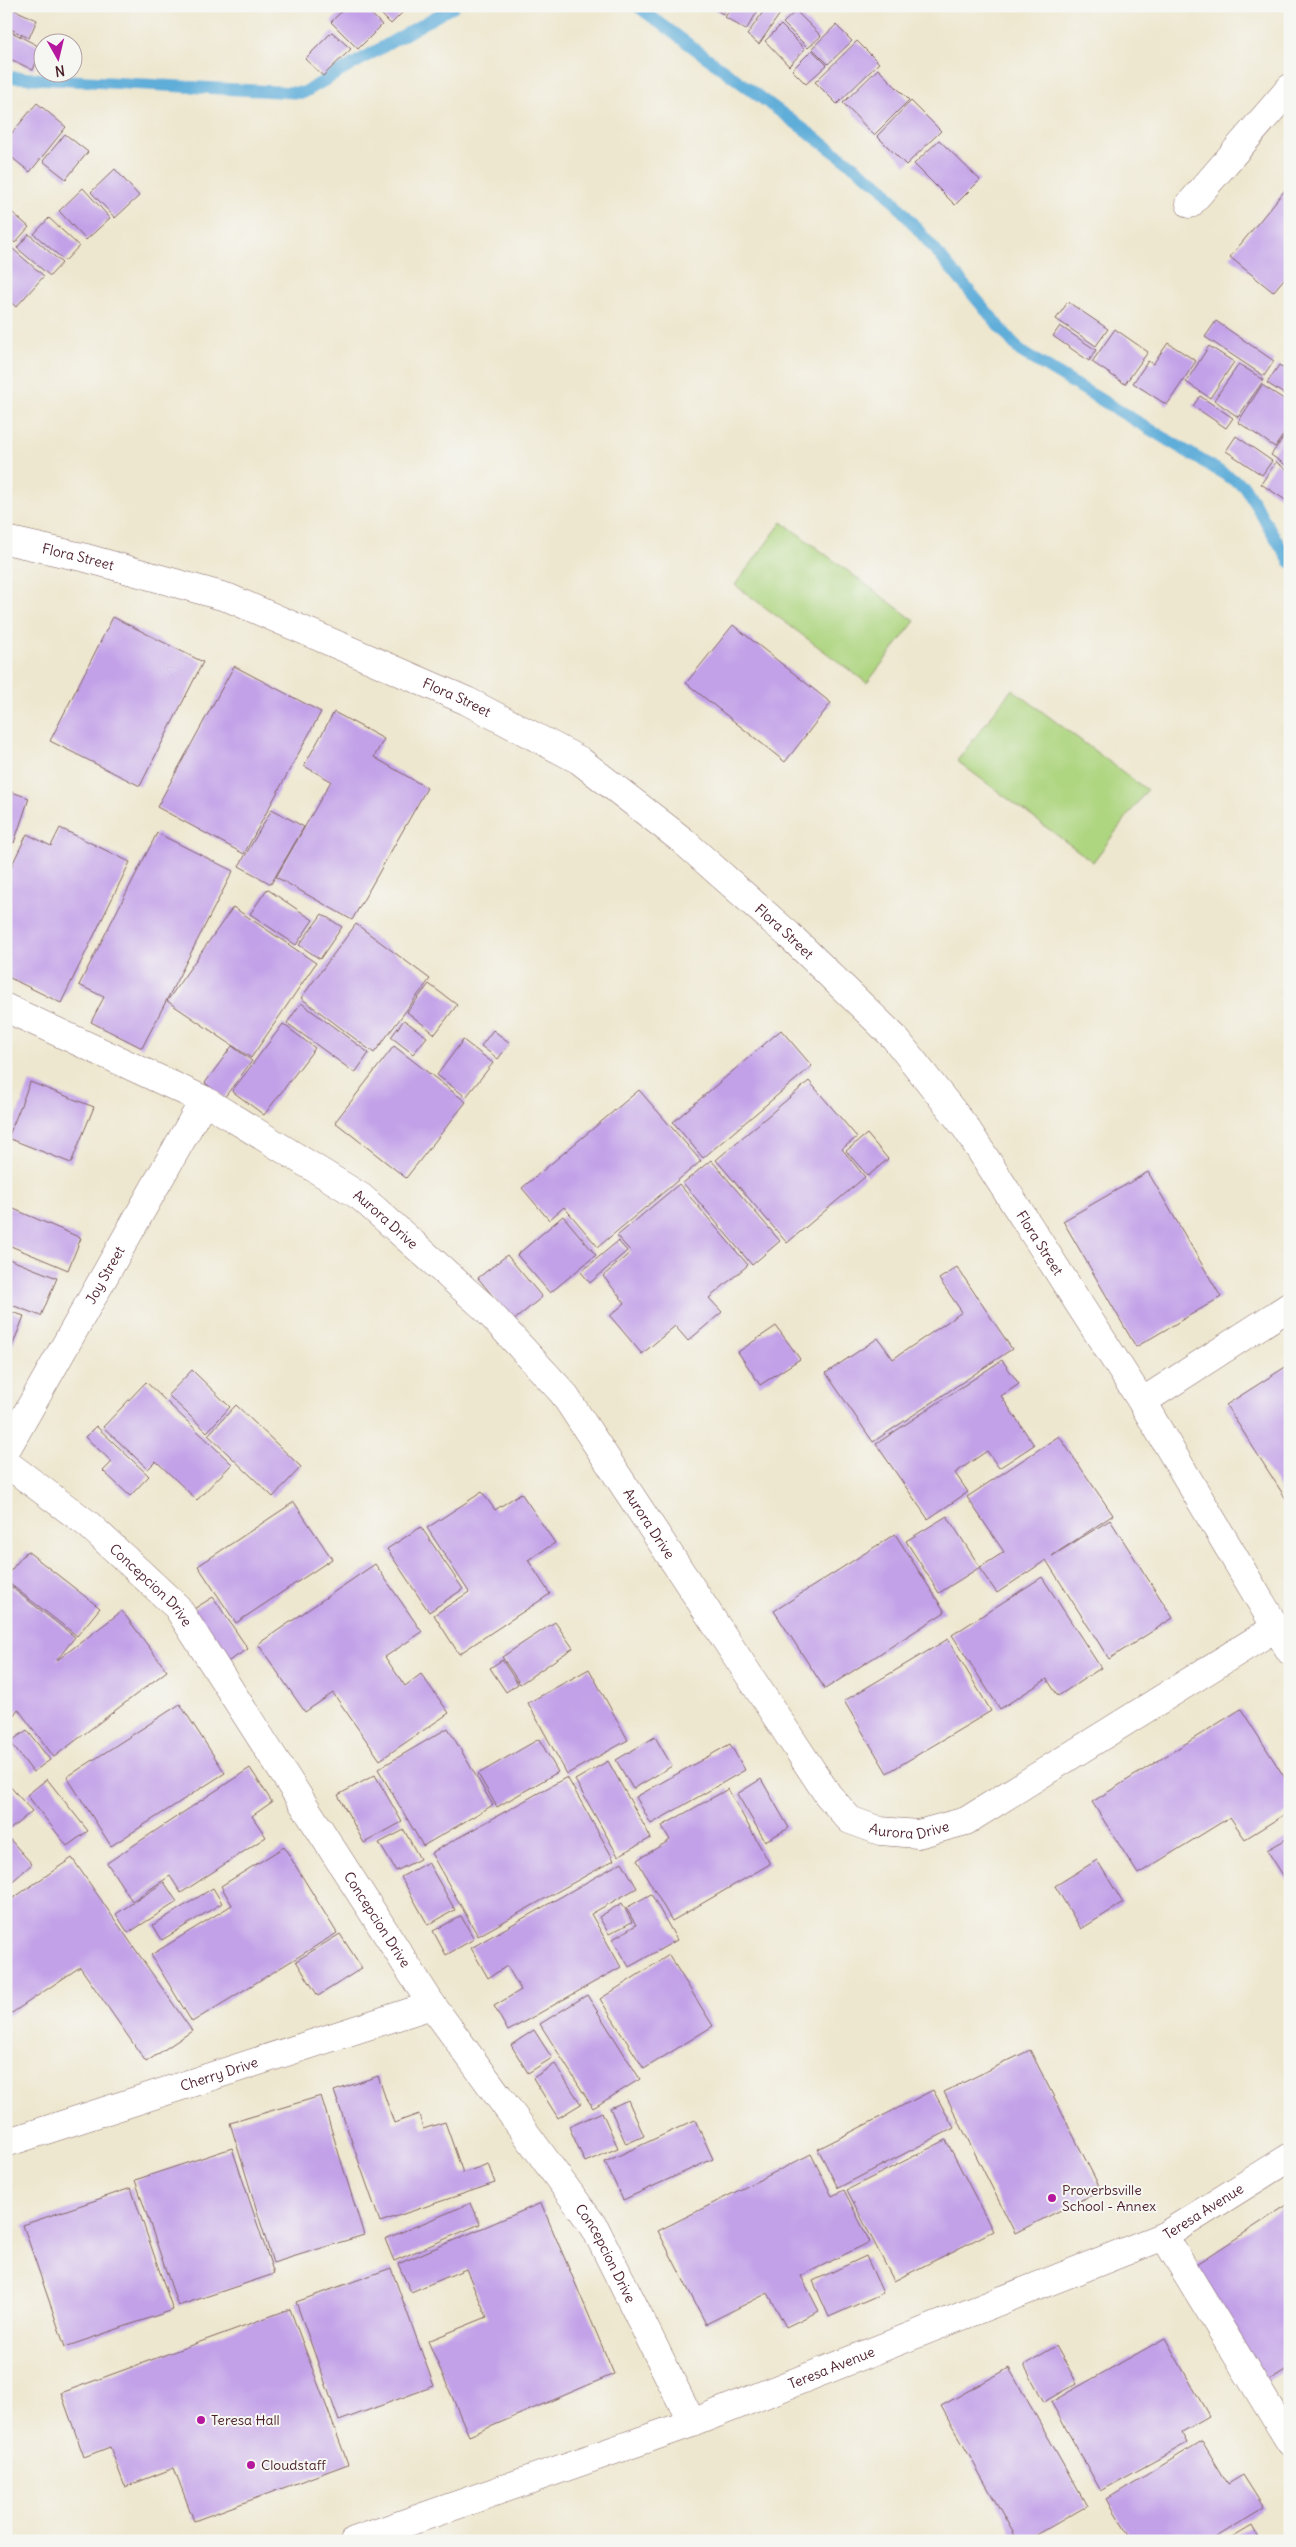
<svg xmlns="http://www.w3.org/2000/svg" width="1296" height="2547" font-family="Delius,sans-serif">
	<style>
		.green { fill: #aed580; stroke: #7c7a56 }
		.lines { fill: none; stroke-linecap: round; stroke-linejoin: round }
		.stream { stroke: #5fadd9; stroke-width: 12 }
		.building { fill: #c2a1e8 }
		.minor-casing { stroke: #836564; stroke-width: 29 }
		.minor { stroke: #fff; stroke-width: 28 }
		.poi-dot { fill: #b5179e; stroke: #f6f6f2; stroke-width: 2 }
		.labels { text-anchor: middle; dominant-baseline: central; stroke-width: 4; stroke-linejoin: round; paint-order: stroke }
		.street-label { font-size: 14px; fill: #4a1f2b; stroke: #f6f6f2 }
		.poi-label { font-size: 14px; fill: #4a1f2b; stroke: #f6f6f2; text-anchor: start }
	</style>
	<rect width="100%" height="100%" fill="#f6f6f2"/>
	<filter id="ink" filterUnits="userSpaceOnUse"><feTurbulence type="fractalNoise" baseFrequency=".02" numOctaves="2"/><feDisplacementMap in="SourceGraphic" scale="10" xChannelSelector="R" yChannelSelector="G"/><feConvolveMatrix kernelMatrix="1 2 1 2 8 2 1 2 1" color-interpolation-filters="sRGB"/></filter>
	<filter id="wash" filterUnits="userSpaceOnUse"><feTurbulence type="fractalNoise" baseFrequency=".0096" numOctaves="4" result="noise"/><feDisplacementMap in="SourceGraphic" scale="20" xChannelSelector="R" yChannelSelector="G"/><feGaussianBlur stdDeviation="1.12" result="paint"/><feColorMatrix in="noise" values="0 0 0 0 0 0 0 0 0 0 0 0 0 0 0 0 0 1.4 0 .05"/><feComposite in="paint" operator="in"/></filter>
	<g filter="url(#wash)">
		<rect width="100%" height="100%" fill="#eee7cf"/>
		<!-- green -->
		<g class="green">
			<polygon points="782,522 915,621 867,683 735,585"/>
			<polygon points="1012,689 1147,790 1093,862 957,761"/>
		</g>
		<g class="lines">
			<!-- stream -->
			<g class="stream">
				<polyline points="637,6 882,187 1020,351 1244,486 1290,562"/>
				<polyline points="6,77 303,93 454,6"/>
			</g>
		</g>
		<g id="blocks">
			<!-- building -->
			<g class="building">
				<polygon points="6,6 37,20 29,38 6,27"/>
				<polygon points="347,6 364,6 382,25 358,49 331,22"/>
				<polygon points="373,6 409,6 391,24"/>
				<polygon points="710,6 727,6 723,14"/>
				<polygon points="732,6 761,6 746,30 725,17"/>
				<polygon points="767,6 775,6 782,11 759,44 747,35"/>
				<polygon points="796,11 821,36 808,48 783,23"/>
				<polygon points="781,25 805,49 789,66 765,41"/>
				<polygon points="836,25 852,41 828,64 812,48"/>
				<polygon points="6,29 42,48 33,70 6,57"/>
				<polygon points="332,32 351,49 323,76 305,59"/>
				<polygon points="857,41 879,63 837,104 815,82"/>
				<polygon points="812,50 827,65 806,84 792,70"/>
				<polygon points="878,69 909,100 874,135 843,103"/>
				<polygon points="911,101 941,131 906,165 877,136"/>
				<polygon points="37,103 66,127 30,172 6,153 6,140"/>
				<polygon points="65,134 88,152 66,179 43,161"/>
				<polygon points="939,140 980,180 955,205 914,164"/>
				<polygon points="115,169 139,196 115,218 91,192"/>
				<polygon points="1290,184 1290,272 1273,292 1230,257"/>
				<polygon points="83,188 110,218 86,240 59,211"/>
				<polygon points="6,207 29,227 15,243 6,235"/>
				<polygon points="49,218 79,246 65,261 34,234"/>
				<polygon points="29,234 62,263 50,276 17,248"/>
				<polygon points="6,243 44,276 16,307 6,298"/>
				<polygon points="1068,302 1108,329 1096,346 1056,319"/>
				<polygon points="1216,321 1274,361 1264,376 1205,337"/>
				<polygon points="1060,326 1096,350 1089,361 1053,336"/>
				<polygon points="1115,329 1148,352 1125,384 1092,362"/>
				<polygon points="1168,343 1196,361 1167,405 1133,383 1148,361 1153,364"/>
				<polygon points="1209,346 1234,362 1210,398 1186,382"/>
				<polygon points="1239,364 1264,380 1238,417 1214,400"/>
				<polygon points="1279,365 1290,372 1290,398 1267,383"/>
				<polygon points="1262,385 1290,403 1290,425 1275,447 1238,422"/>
				<polygon points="1200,396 1233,418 1226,428 1193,406"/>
				<polygon points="1290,428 1290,468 1271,455"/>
				<polygon points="1236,436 1272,461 1262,475 1226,451"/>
				<polygon points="1276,462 1290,472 1290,503 1261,484"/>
				<polygon points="113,617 203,662 140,786 50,741"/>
				<polygon points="733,625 831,703 785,762 686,683"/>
				<polygon points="234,666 321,712 244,854 157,807"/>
				<polygon points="334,712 384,739 374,757 427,788 352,920 276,877 331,781 304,766"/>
				<polygon points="6,790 29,798 14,843 6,840"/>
				<polygon points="272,809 304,827 271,884 239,866"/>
				<polygon points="60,828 130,862 61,1003 6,976 6,964 9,958 6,957 6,877 27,834 51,846"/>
				<polygon points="157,833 233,871 142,1048 91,1022 104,997 79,985"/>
				<polygon points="267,889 313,920 296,945 250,914"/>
				<polygon points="233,907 316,963 251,1058 167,1001"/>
				<polygon points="322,914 342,927 320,959 299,945"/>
				<polygon points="356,924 430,979 374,1053 301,998"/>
				<polygon points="429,984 457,1005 435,1034 407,1012"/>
				<polygon points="301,1003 369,1053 355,1073 287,1023"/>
				<polygon points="404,1020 427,1037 413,1054 391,1037"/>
				<polygon points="283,1024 315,1048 264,1115 232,1091"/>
				<polygon points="493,1030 510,1043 498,1059 481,1046"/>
				<polygon points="781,1030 812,1066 703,1158 673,1122"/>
				<polygon points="463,1040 493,1063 466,1097 437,1075"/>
				<polygon points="232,1046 252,1061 224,1098 205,1083"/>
				<polygon points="394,1046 466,1102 406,1178 335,1122"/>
				<polygon points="809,1081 857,1137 842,1149 865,1177 787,1243 716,1160"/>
				<polygon points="30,1082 94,1107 71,1163 8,1138"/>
				<polygon points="639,1090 701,1161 598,1247 564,1207 549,1220 522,1188"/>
				<polygon points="867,1134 888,1159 868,1176 846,1151"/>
				<polygon points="711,1160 780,1241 752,1265 683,1183"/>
				<polygon points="1148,1172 1221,1297 1136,1347 1063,1221"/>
				<polygon points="679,1184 748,1265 709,1298 722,1312 688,1341 675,1326 642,1354 610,1316 625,1303 603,1276 631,1252 617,1236"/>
				<polygon points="9,1207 81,1238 68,1270 6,1244 6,1213"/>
				<polygon points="563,1216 596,1255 550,1293 517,1255"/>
				<polygon points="618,1241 627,1251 590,1283 581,1272"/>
				<polygon points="507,1255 542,1297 513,1321 478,1278"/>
				<polygon points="6,1258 57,1278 41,1316 6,1303"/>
				<polygon points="957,1267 1012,1349 873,1442 826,1373 878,1338 893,1359 962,1312 939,1279"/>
				<polygon points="6,1310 24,1316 6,1362"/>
				<polygon points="776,1326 800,1359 760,1385 738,1352"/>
				<polygon points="1002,1360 1019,1384 1001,1396 1034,1445 999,1468 987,1451 955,1473 968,1492 928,1519 876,1444"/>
				<polygon points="1290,1364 1290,1501 1288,1502 1226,1405"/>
				<polygon points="192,1370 230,1407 207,1432 168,1395"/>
				<polygon points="146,1382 232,1464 197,1500 156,1461 148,1469 103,1427"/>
				<polygon points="236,1405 301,1467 273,1497 208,1435"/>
				<polygon points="96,1426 149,1476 130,1496 103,1471 112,1462 85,1437"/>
				<polygon points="1059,1436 1113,1515 1052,1556 1110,1520 1173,1618 1109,1659 1046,1560 997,1593 979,1568 1004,1552 967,1497"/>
				<polygon points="482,1492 495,1510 521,1493 555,1543 528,1560 550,1594 459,1654 434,1615 469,1592 427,1528"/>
				<polygon points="294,1502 332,1559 236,1623 198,1566"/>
				<polygon points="947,1516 980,1567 939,1593 906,1541"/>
				<polygon points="421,1527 463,1589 429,1612 387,1549"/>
				<polygon points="895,1534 945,1612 825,1689 774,1611"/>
				<polygon points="27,1551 100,1608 77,1636 6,1581 6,1576"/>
				<polygon points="375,1564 422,1632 385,1657 405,1686 421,1674 449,1713 380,1760 333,1693 305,1712 258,1644"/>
				<polygon points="1042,1577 1101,1668 1058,1696 1047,1679 1000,1709 952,1635"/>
				<polygon points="6,1583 75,1637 56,1661 122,1611 167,1671 54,1757 18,1709 11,1719 6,1715"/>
				<polygon points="213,1597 248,1649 224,1664 189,1612"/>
				<polygon points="555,1622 573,1648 520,1684 502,1657"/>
				<polygon points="948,1639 991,1711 887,1773 844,1701"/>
				<polygon points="502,1660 518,1684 506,1692 490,1668"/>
				<polygon points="589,1669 628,1740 567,1774 528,1703"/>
				<polygon points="180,1704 225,1773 111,1846 67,1777"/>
				<polygon points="1241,1709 1290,1786 1290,1811 1245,1839 1230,1817 1138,1874 1092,1802"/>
				<polygon points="448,1728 493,1805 423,1846 378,1769"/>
				<polygon points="27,1730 50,1760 33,1772 10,1742"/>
				<polygon points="655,1737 672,1766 633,1789 616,1760"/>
				<polygon points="539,1739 558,1772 497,1807 478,1774"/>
				<polygon points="730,1744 745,1770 651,1824 636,1797"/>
				<polygon points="608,1761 651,1838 618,1856 575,1780"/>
				<polygon points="250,1768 272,1802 252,1816 266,1837 181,1893 170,1876 132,1901 107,1863"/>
				<polygon points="375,1775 402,1822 364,1843 338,1795"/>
				<polygon points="567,1777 614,1860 478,1936 431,1853"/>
				<polygon points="47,1779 88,1831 67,1846 27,1795"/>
				<polygon points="761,1779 789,1828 765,1841 737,1794"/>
				<polygon points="6,1782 32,1811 6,1833"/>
				<polygon points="728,1789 770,1864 672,1921 637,1860 670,1840 662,1826"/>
				<polygon points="404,1830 420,1859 396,1871 379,1843"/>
				<polygon points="6,1835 32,1864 6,1887"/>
				<polygon points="1290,1837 1290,1886 1267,1850"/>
				<polygon points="284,1847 337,1933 192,2022 151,1955 232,1905 221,1886"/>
				<polygon points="72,1858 192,2031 146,2062 80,1967 6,2017 6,1903"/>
				<polygon points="1097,1860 1123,1903 1081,1929 1055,1886"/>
				<polygon points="428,1862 455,1910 428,1925 401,1877"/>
				<polygon points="622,1862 637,1888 591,1914 621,1967 508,2031 494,2006 521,1990 507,1966 488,1978 471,1948"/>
				<polygon points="164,1882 177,1902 128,1933 116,1914"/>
				<polygon points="213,1888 222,1903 162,1940 153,1925"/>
				<polygon points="651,1894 677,1940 629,1967 613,1939 636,1925 626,1908"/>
				<polygon points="622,1903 632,1922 609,1934 599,1917"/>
				<polygon points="461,1916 474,1939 446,1955 433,1931"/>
				<polygon points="340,1934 362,1968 318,1996 296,1961"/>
				<polygon points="669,1955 713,2026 644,2069 600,1999"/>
				<polygon points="587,1995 640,2079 593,2108 540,2024"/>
				<polygon points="534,2030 552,2058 528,2073 511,2045"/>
				<polygon points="1030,2050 1101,2190 1015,2233 944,2092"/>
				<polygon points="555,2064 581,2104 558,2118 533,2078"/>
				<polygon points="378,2076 394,2123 419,2114 423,2129 445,2122 463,2173 488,2164 495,2183 380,2222 334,2091"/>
				<polygon points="933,2090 954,2128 838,2188 818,2149"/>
				<polygon points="321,2096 364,2235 273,2263 230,2123"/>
				<polygon points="628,2100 644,2136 626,2144 610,2108"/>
				<polygon points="602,2112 618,2148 585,2162 569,2127"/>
				<polygon points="695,2120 713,2159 623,2200 605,2162"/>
				<polygon points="946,2140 993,2231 894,2281 847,2190"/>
				<polygon points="232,2148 274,2274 178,2306 135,2180"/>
				<polygon points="811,2154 832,2196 844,2190 870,2242 801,2276 819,2311 786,2327 768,2293 706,2324 658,2231"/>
				<polygon points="131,2188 173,2310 65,2347 23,2225"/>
				<polygon points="471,2203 480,2224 394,2261 385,2239"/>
				<polygon points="541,2203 614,2374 469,2436 428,2341 487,2317 466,2269 411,2292 398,2264"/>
				<polygon points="1290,2203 1290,2367 1263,2384 1188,2270"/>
				<polygon points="866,2256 883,2293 829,2317 813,2281"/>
				<polygon points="391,2268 434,2386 339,2421 296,2302"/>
				<polygon points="290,2309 348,2464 194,2521 174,2468 125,2487 110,2447 84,2457 61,2393"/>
				<polygon points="1165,2338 1209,2416 1181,2432 1187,2443 1101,2491 1051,2402"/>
				<polygon points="1056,2346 1077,2383 1044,2402 1024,2365"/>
				<polygon points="1009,2368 1087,2506 1026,2541 1018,2541 941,2406"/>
				<polygon points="1202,2441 1228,2484 1243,2475 1264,2508 1210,2541 1132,2541 1107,2499"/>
				<polygon points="1252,2526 1260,2541 1227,2541"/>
			</g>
		</g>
	</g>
	<g filter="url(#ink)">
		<use href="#blocks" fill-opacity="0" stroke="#836564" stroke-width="1"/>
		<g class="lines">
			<defs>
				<g id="minor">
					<polyline points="1190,204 1290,88"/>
					<path id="s1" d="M6,540L86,558L229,598L467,701L579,760L682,840L789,935L894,1037L966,1128L1142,1402L1290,1651"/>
					<path id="s2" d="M6,1008L204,1100L361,1197L484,1307L563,1393L828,1795L850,1820L880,1831L918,1834L966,1821L1275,1628"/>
					<polyline points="1142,1402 1290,1306"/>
					<path id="s3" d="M6,1450L204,1100"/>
					<path id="s4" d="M6,1463L89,1525L177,1607L432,2005L595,2228L692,2423"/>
					<path id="s5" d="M6,2143L432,2005"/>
					<polyline points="1164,2236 1290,2442"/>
					<path id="s6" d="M354,2541L692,2423L1164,2236L1290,2157"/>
				</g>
			</defs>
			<!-- minor casing -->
			<use href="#minor" class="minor-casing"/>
			<!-- minor -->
			<use href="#minor" class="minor"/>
		</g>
	</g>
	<!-- markers -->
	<g class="poi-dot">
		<circle cx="1052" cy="2198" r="5"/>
		<circle cx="201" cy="2420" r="5"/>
		<circle cx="251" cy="2465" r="5"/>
	</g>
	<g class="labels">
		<!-- street labels -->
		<g class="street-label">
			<text stroke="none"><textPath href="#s1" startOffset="74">Flora Street</textPath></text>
			<text stroke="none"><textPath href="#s1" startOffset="479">Flora Street</textPath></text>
			<text stroke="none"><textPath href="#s1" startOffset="884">Flora Street</textPath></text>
			<text stroke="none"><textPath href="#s2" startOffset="436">Aurora Drive</textPath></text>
			<text stroke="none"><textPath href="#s1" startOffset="1289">Flora Street</textPath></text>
			<text stroke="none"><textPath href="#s3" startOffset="201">Joy Street</textPath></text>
			<text stroke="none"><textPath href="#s2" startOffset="841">Aurora Drive</textPath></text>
			<text stroke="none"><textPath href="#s4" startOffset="190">Concepcion Drive</textPath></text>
			<text stroke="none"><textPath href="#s2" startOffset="1261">Aurora Drive</textPath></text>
			<text stroke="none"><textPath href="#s4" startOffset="595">Concepcion Drive</textPath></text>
			<text stroke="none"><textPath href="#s5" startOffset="224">Cherry Drive</textPath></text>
			<text stroke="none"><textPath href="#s6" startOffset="912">Teresa Avenue</textPath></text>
			<text stroke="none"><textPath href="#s4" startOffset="1000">Concepcion Drive</textPath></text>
			<text stroke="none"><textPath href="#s6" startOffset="508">Teresa Avenue</textPath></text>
		</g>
		<!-- poi labels -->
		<g class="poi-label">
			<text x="1062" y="2190">Proverbsville<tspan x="1062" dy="16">School - Annex</tspan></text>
			<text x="211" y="2420">Teresa Hall</text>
			<text x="261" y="2465">Cloudstaff</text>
		</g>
	</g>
	<!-- margin -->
	<rect width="1296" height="2547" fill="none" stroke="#f6f6f2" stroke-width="25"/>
	<!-- north arrow -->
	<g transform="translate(58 58) rotate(172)"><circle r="24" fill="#f6f6f2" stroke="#b1a0a2"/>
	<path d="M0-4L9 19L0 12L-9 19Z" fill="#b5179e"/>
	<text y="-8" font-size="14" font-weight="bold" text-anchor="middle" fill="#4a1f2b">N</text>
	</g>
</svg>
